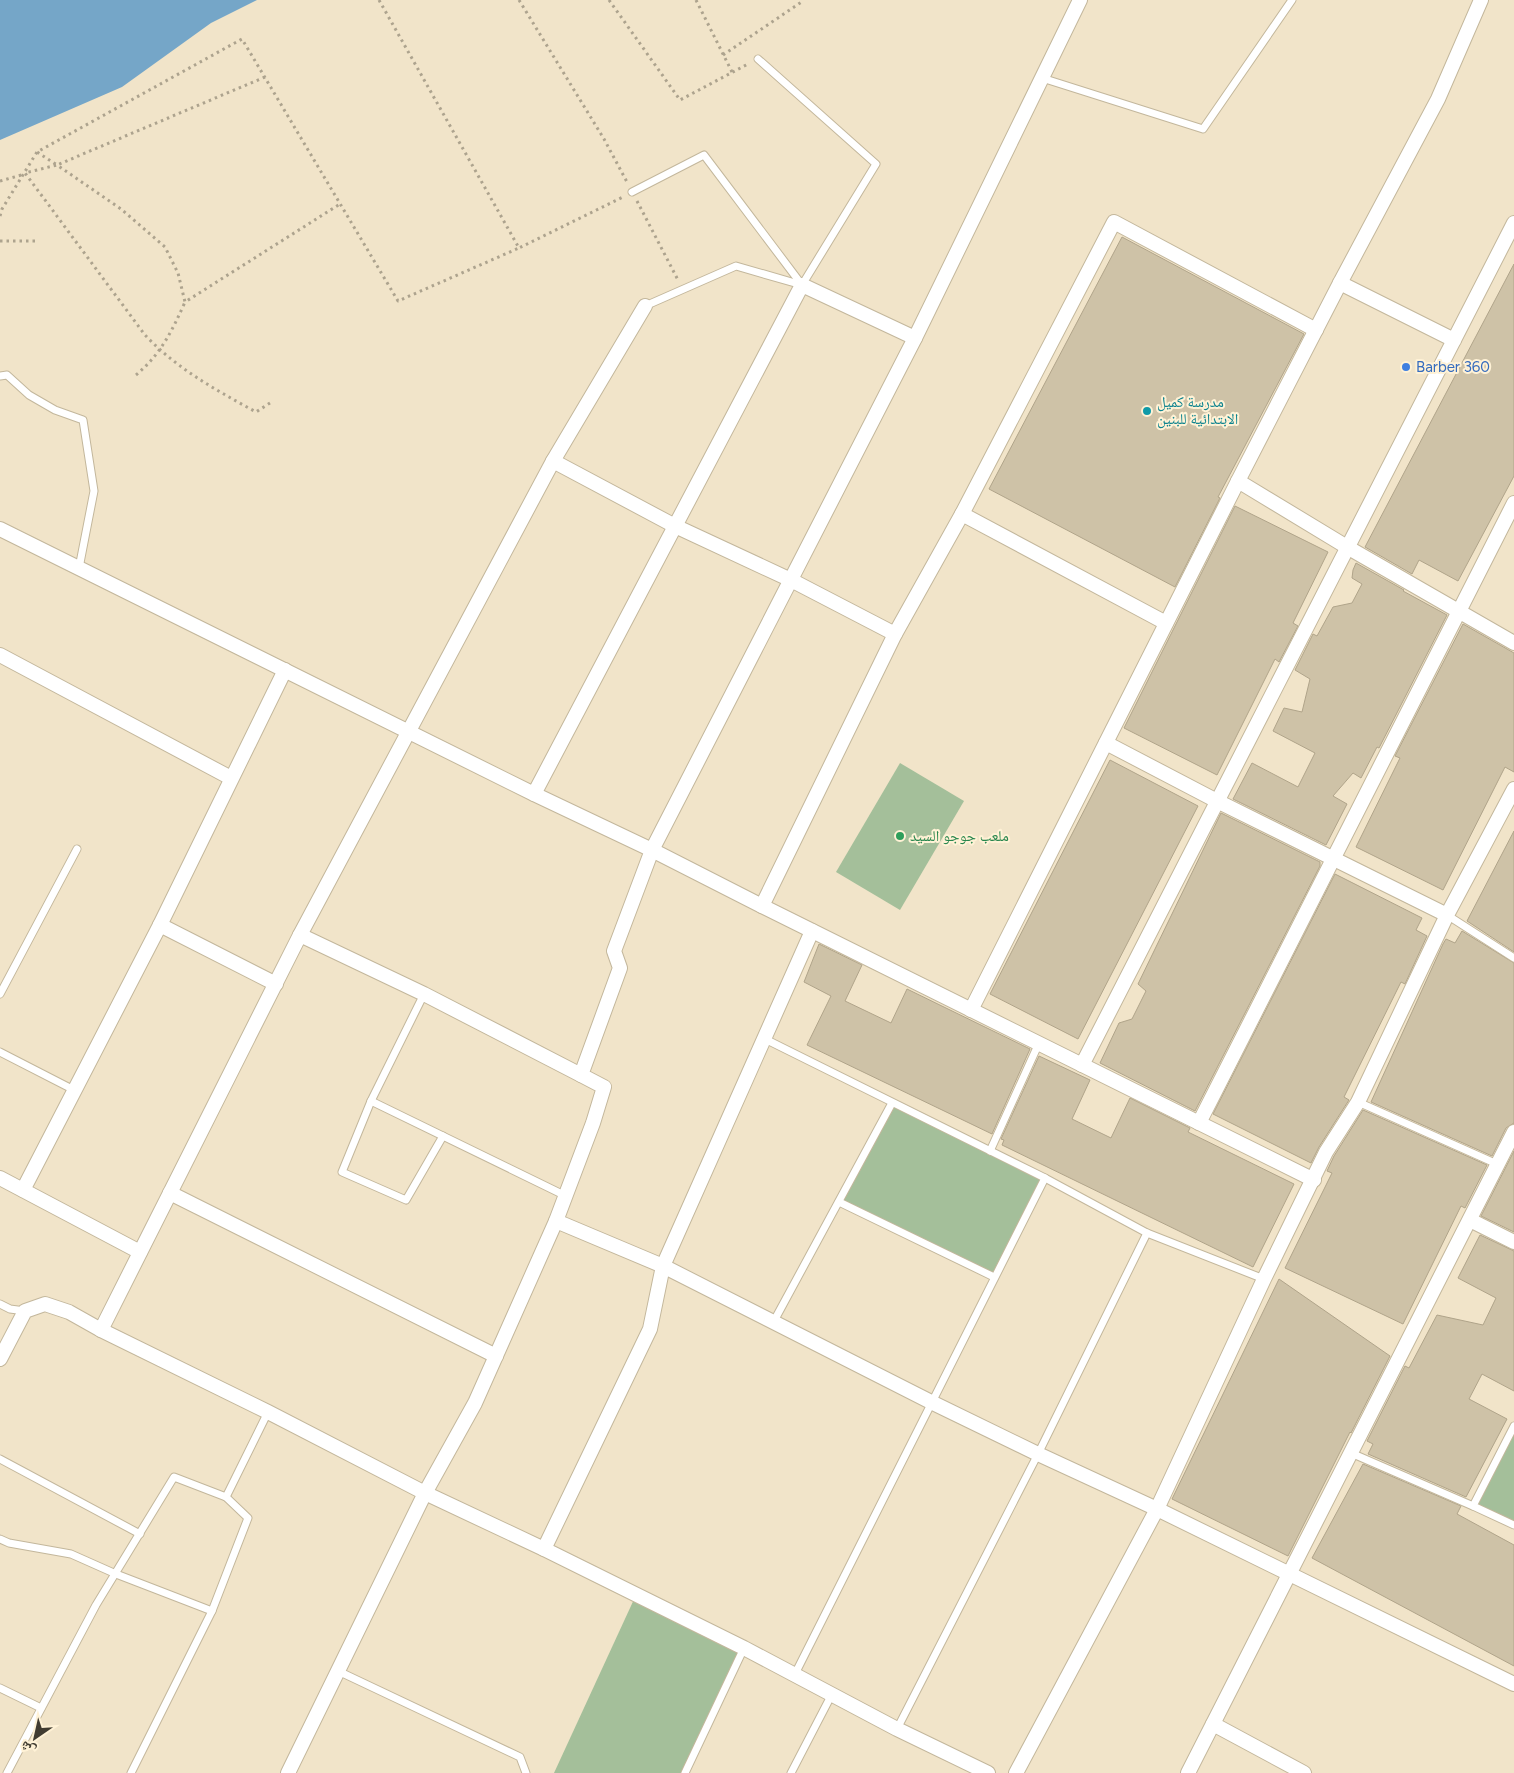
<svg xmlns="http://www.w3.org/2000/svg" width="1514" height="1773" font-family="Figtree,'Noto Naskh Arabic',sans-serif">
	<style>
		.green { fill: #a4bf9a }
		.water { fill: #75a6c8 }
		.building { fill: #cec2a7; stroke: #b0a48a }
		.lines { fill: none; stroke-linecap: round; stroke-linejoin: round }
		.lane-casing { stroke: #c3b79c; stroke-width: 9 }
		.street-casing { stroke: #c3b79c; stroke-width: 16 }
		.path { stroke: #ada38e; stroke-width: 3; stroke-dasharray: 2.5 4; stroke-linecap: butt }
		.lane { stroke: #fff; stroke-width: 7 }
		.street { stroke: #fff; stroke-width: 14 }
		.shop-dot { fill: #3f7fe0; stroke: #fff2d6; stroke-width: 2 }
		.culture-dot { fill: #0f9aa8; stroke: #fff2d6; stroke-width: 2 }
		.leisure-dot { fill: #2e9e5b; stroke: #fff2d6; stroke-width: 2 }
		.labels { text-anchor: middle; dominant-baseline: central; stroke-width: 4; stroke-linejoin: round; paint-order: stroke }
		.shop-label { font-size: 15px; fill: #366cbe; stroke: #fff2d6; text-anchor: start }
		.culture-label { font-size: 15px; fill: #0d838f; stroke: #fff2d6; text-anchor: start }
		.leisure-label { font-size: 15px; fill: #27864d; stroke: #fff2d6; text-anchor: start }
	</style>
	<rect width="100%" height="100%" fill="#f1e4c9"/>
	<!-- green -->
	<g class="green">
		<polygon points="900,763 964,801 900,910 836,872"/>
		<polygon points="892,1103 1045,1178 994,1277 839,1202"/>
		<polygon points="1514,1426 1514,1525 1473,1506"/>
		<polygon points="636,1595 744,1648 685,1773 554,1773"/>
	</g>
	<!-- water -->
	<polygon class="water" points="0,0 257,0 211,23 122,87 0,140"/>
	<!-- building -->
	<g class="building">
		<polygon points="1122,237 1304,334 1218,497 1220,498 1175,587 989,489"/>
		<polygon points="1514,264 1514,476 1458,581 1419,560 1412,574 1365,547"/>
		<polygon points="1235,506 1328,552 1293,623 1298,626 1279,662 1275,659 1217,775 1124,728"/>
		<polygon points="1356,563 1404,590 1403,591 1447,615 1379,748 1377,747 1361,778 1353,773 1333,796 1347,804 1326,845 1233,799 1252,763 1298,787 1315,753 1273,731 1284,708 1302,712 1310,679 1295,670 1313,634 1317,636 1333,607 1352,603 1362,584 1352,578 1353,570"/>
		<polygon points="1463,624 1514,653 1514,772 1505,767 1443,890 1356,847 1400,758 1395,756"/>
		<polygon points="1110,760 1198,806 1078,1039 990,994"/>
		<polygon points="1221,813 1320,862 1320,866 1195,1111 1100,1063 1119,1023 1132,1019 1146,991 1138,984"/>
		<polygon points="1514,831 1514,952 1467,921"/>
		<polygon points="1335,874 1422,918 1416,930 1427,936 1405,984 1401,982 1344,1097 1349,1100 1319,1147 1311,1163 1213,1114"/>
		<polygon points="1462,931 1514,963 1514,1123 1506,1128 1492,1156 1371,1102 1443,944 1446,939 1455,943"/>
		<polygon points="819,944 862,965 845,1001 891,1023 907,989 1030,1049 992,1134 807,1045 831,996 804,982"/>
		<polygon points="1039,1056 1090,1080 1072,1119 1111,1138 1130,1098 1190,1128 1188,1132 1294,1184 1253,1267 1002,1145 1004,1140 1001,1139"/>
		<polygon points="1363,1110 1487,1165 1465,1208 1461,1206 1403,1324 1285,1268 1332,1173 1327,1171 1334,1156"/>
		<polygon points="1514,1151 1514,1232 1481,1216"/>
		<polygon points="1480,1235 1514,1251 1514,1391 1482,1374 1469,1399 1507,1419 1466,1497 1368,1454 1373,1444 1367,1441 1405,1366 1409,1368 1437,1315 1483,1325 1496,1298 1458,1278"/>
		<polygon points="1279,1279 1390,1356 1351,1433 1350,1432 1288,1556 1172,1499"/>
		<polygon points="1363,1464 1461,1506 1457,1514 1514,1545 1514,1666 1312,1558"/>
	</g>
	<g class="lines">
		<defs>
			<g id="lane">
				<polyline points="758,59 876,164 802,285"/>
				<polyline points="1042,78 1203,129 1292,0"/>
				<polyline points="632,192 704,155 802,285"/>
				<polyline points="645,306 736,266 802,285"/>
				<polyline points="0,376 7,375 29,395 55,410 83,420 94,491 79,568"/>
				<polyline points="1447,915 1514,958"/>
				<polyline points="0,994 77,849"/>
				<polyline points="424,994 371,1101 342,1172 406,1200 443,1136"/>
				<polyline points="765,1039 1045,1178 1147,1233 1264,1279"/>
				<polyline points="0,1052 74,1090"/>
				<polyline points="371,1101 566,1196"/>
				<polyline points="1358,1102 1497,1164"/>
				<polyline points="990,1151 1039,1043"/>
				<polyline points="839,1202 994,1277"/>
				<polyline points="0,1304 10,1309 25,1311"/>
				<polyline points="774,1321 892,1103"/>
				<polyline points="1514,1426 1473,1506 1514,1525"/>
				<polyline points="1351,1453 1473,1506"/>
				<polyline points="0,1459 140,1534"/>
				<polyline points="0,1539 9,1543 71,1554 116,1574 212,1611 131,1773"/>
				<polyline points="212,1611 248,1518 226,1497"/>
				<polyline points="338,1671 520,1757 526,1773"/>
				<polyline points="795,1674 1045,1178"/>
				<polyline points="0,1688 41,1708"/>
				<polyline points="897,1729 1038,1454 1147,1233"/>
				<polyline points="7,1773 96,1605 174,1477 226,1497 268,1412"/>
				<polyline points="685,1773 744,1648"/>
				<polyline points="791,1773 832,1694"/>
			</g>
			<g id="street">
				<polyline points="1340,283 1454,340"/>
				<polyline points="553,461 675,526 791,580 895,634 962,514 1166,623"/>
				<polyline points="1238,481 1347,547 1514,643"/>
				<polyline points="962,514 1114,222 1316,330"/>
				<polyline points="0,529 534,794 652,850 762,906 1314,1180"/>
				<polyline points="0,655 231,778"/>
				<polyline points="1106,743 1217,801 1447,915"/>
				<polyline points="534,794 802,285 915,338"/>
				<polyline points="762,906 895,634"/>
				<polyline points="160,925 276,984"/>
				<polyline points="300,935 424,994 581,1075"/>
				<polyline points="971,1010 1238,481 1340,283 1438,99 1481,0"/>
				<polyline points="1082,1065 1514,223"/>
				<polyline points="1199,1123 1514,503"/>
				<polyline points="0,1178 140,1252"/>
				<polyline points="23,1190 160,925 285,670"/>
				<polyline points="170,1193 496,1356"/>
				<polyline points="1470,1220 1514,1242"/>
				<polyline points="556,1221 663,1266 931,1402 1038,1454 1157,1509 1514,1684"/>
				<polyline points="101,1330 300,935 553,461 645,306"/>
				<polyline points="0,1359 25,1311 45,1304 69,1312 101,1330 268,1412 425,1493 544,1549 744,1648 897,1729 988,1773"/>
				<polyline points="544,1549 650,1329 663,1266 812,931"/>
				<polyline points="1213,1724 1304,1773"/>
				<polyline points="288,1773 425,1493 475,1403 556,1221 593,1123 604,1087 581,1075 620,968 614,951 652,850 915,338 1080,0"/>
				<polyline points="1016,1773 1157,1509 1264,1279 1326,1152 1358,1102 1447,915 1514,789"/>
				<polyline points="1188,1773 1514,1132"/>
			</g>
		</defs>
		<!-- lane casing -->
		<use href="#lane" class="lane-casing"/>
		<!-- street casing -->
		<use href="#street" class="street-casing"/>
		<!-- path -->
		<g class="path">
			<polyline points="379,0 519,248 623,197"/>
			<polyline points="519,0 604,139 627,182"/>
			<polyline points="609,0 680,100 748,64"/>
			<polyline points="696,0 732,72"/>
			<polyline points="723,55 803,1"/>
			<polyline points="265,77 57,165 37,152 242,39 398,301 519,248"/>
			<polyline points="0,181 25,174"/>
			<polyline points="637,201 678,280"/>
			<polyline points="0,216 2,209 37,152"/>
			<polyline points="0,241 36,241"/>
			<path d="M136,375C161,354 172,331 185,302"/>
			<path d="M270,403L256,412C216,390 177,369 145,335L25,173L57,165L121,209L165,247L178,273L185,302L340,204"/>
		</g>
		<!-- lane -->
		<use href="#lane" class="lane"/>
		<!-- street -->
		<use href="#street" class="street"/>
	</g>
	<!-- markers -->
	<circle class="shop-dot" cx="1406" cy="367" r="5"/>
	<circle class="culture-dot" cx="1147" cy="411" r="5"/>
	<circle class="leisure-dot" cx="900" cy="836" r="5"/>
	<g class="labels">
		<!-- shop labels -->
		<g class="shop-label">
			<text x="1416" y="367">Barber 360</text>
		</g>
		<!-- culture labels -->
		<g class="culture-label">
			<text x="1157" y="402">مدرسة كميل<tspan x="1157" dy="17">الابتدائية للبنين</tspan></text>
		</g>
		<!-- leisure labels -->
		<g class="leisure-label">
			<text x="910" y="836">ملعب جوجو السيد</text>
		</g>
	</g>
	<!-- north arrow -->
	<g transform="translate(35 1738) rotate(214)" stroke="#fff2d6" stroke-width="4" paint-order="stroke">
	<path d="M0-4L9 19L0 12L-9 19Z" fill="#413c31"/>
	<text y="-8" font-size="14" font-weight="bold" text-anchor="middle" fill="#413c31">ش</text>
	</g>
</svg>
